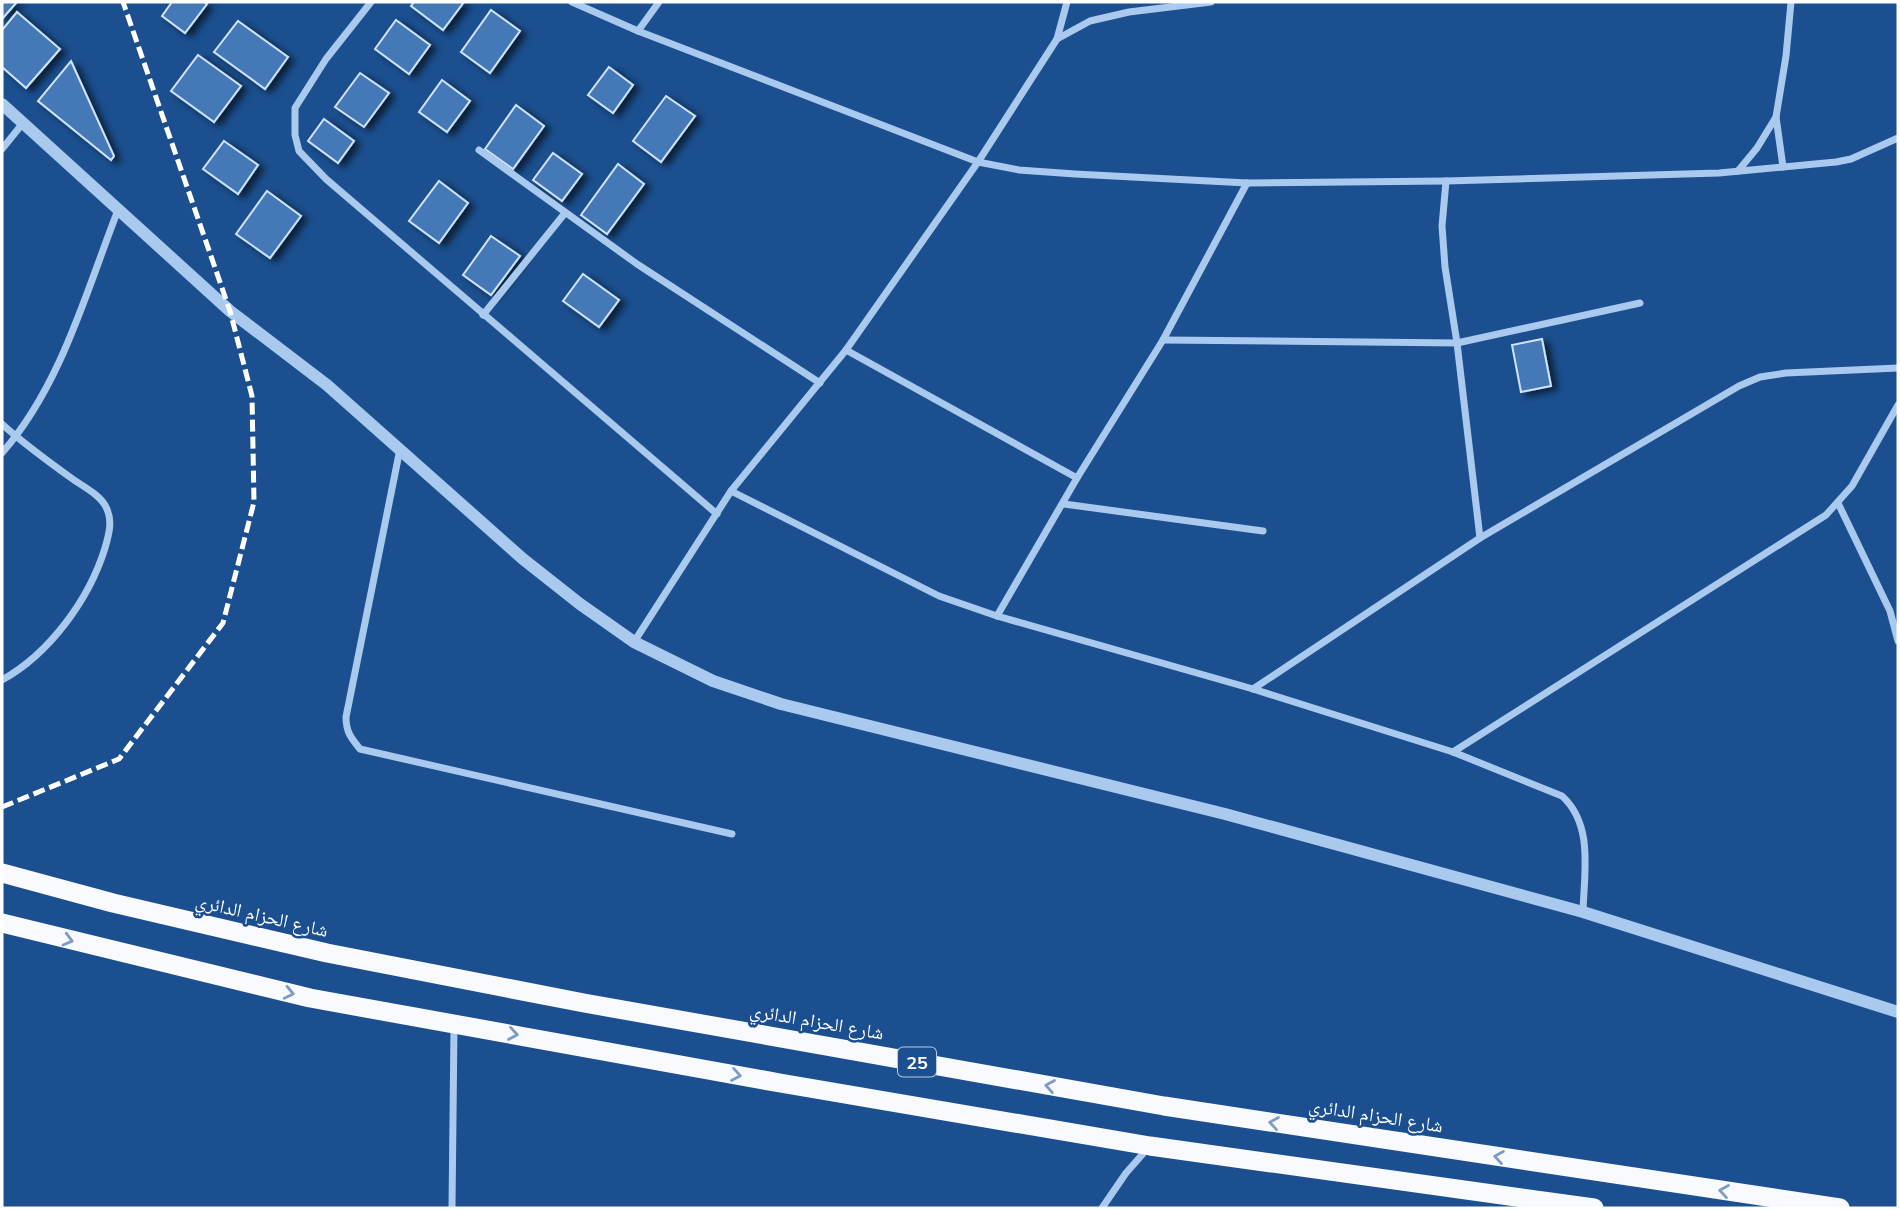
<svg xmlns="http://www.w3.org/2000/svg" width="1900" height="1210" font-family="Mulish,'Noto Naskh Arabic',sans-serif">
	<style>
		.building { fill: #4478b7; stroke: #cfe3fa; stroke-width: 2; filter: url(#shadow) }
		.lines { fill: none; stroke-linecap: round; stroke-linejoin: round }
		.minor { stroke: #a9c9ee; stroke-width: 7 }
		.tertiary { stroke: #a9c9ee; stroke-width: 12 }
		.trunk { stroke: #f8faff; stroke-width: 19 }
		.rail { stroke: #fff; stroke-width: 5; stroke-dasharray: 12 5; stroke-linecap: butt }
		.oneway { stroke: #7e9cc1 }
		.labels { text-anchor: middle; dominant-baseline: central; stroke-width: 5; stroke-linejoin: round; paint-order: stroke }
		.shield { fill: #1b4f8f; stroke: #bbcadd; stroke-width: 2 }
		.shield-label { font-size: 18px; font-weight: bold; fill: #fff }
		.street-label { font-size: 19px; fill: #fff; stroke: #1b4f8f }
	</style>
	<defs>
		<filter id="shadow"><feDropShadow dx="6" dy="3.5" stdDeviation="3.5" flood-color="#0009"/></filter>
	</defs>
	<rect width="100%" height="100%" fill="#1b4f8f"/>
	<!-- building -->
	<g class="building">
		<polygon points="2,2 17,2 2,19"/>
		<polygon points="172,2 204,2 207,4 185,33 162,16"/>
		<polygon points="414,2 464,2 443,30 411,6"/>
		<polygon points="491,10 520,31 490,73 461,52"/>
		<polygon points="17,12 60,49 26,88 2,67 2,30"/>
		<polygon points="396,20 430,45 409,74 375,49"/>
		<polygon points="238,21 288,57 265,89 214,52"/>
		<polygon points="198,55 241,86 214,122 171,91"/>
		<polygon points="71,61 114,156 111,160 38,101"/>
		<polygon points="609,67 633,85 613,113 588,95"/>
		<polygon points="360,73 389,93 364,127 335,107"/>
		<polygon points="442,80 470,101 447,132 419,112"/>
		<polygon points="666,96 695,116 661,162 633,141"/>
		<polygon points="516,105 544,126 513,169 485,149"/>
		<polygon points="324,119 354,141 338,163 308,141"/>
		<polygon points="224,141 258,165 238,194 203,169"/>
		<polygon points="553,153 582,174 562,201 533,180"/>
		<polygon points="618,164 644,184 607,234 581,215"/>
		<polygon points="439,181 468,203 439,243 409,221"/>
		<polygon points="267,191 301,216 270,258 236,234"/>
		<polygon points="491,236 520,256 491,295 463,275"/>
		<polygon points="583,274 619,300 599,327 563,301"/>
		<polygon points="1542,339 1551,386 1521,392 1512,345"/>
	</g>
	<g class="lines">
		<!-- minor -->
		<g class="minor">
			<polyline points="371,2 326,59 295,108 295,135 299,151 326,179 717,514"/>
			<polyline points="572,2 638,31 978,162 1019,170 1075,174 1247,183 1446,181 1719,173 1836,162 1851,159 1898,138"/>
			<polyline points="638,31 659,2"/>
			<polyline points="1057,39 1090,21 1129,12 1211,2"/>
			<polyline points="2,149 23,123"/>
			<polyline points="479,150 637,264 820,383"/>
			<polyline points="1783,167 1776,117 1786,56 1791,2"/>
			<polyline points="1738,171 1757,148 1776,117"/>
			<polyline points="1446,181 1442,226 1445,267 1457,343 1480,538"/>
			<polyline points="483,315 565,213"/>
			<polyline points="1163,340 1457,343 1640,303"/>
			<polyline points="846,350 1077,478"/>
			<path d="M2,424C24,444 49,462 74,480C84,487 100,495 106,507C113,521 109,534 105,548C89,600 49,654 2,680"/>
			<path d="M400,449L346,717C346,732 351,738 360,749L732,834"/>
			<path d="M2,453C61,386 86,292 118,210"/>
			<path d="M731,491L939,596L997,616L1253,689L1453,752L1562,796C1594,825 1584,873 1583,912"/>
			<polyline points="1838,503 1890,611 1898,641"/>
			<polyline points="1064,504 1263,531"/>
			<polyline points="997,616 1077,478 1163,340 1247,183"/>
			<polyline points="634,642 731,491 846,350 978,162 1057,39 1067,2"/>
			<polyline points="1253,689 1480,538 1739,386 1760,377 1786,373 1898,368"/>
			<polyline points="1453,752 1826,515 1852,486 1898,405"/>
			<polyline points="452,1208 454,1027"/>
			<polyline points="1102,1208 1126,1173 1148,1148"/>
		</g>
		<!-- tertiary -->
		<polyline class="tertiary" points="2,104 230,311 327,385 523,559 580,604 634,642 713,681 781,704 1225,814 1583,912 1898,1012"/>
		<!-- trunk -->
		<g class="trunk">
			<polyline points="2,873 113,903 327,953 584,1003 1164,1106 1840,1208"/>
			<polyline points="2,923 310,998 780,1083 1150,1146 1594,1208"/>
		</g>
		<!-- rail -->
		<polyline class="rail" points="2,807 119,759 223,623 254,502 252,396 230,311 123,2"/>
	</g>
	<!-- one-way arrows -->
	<defs><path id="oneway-chevron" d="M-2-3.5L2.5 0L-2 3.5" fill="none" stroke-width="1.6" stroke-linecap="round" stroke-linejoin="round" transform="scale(1.75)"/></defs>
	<g class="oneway">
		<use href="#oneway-chevron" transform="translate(68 940) rotate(15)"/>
		<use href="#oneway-chevron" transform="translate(289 993) rotate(13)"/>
		<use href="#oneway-chevron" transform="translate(513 1034) rotate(10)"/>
		<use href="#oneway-chevron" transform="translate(736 1075) rotate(10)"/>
		<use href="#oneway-chevron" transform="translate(1050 1086) rotate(-170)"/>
		<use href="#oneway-chevron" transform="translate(1274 1123) rotate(-171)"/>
		<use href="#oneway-chevron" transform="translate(1499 1157) rotate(-171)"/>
		<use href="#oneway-chevron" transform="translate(1724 1191) rotate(-171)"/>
	</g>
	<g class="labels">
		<!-- shield labels -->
		<rect class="shield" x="898" y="1047.5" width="38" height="29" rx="5"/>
		<g class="shield-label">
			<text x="917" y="1062">25</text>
		</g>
		<!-- street labels -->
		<g class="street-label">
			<text transform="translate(262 915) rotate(13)">شارع الحزام الدائري</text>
			<text transform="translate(817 1021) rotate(10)">شارع الحزام الدائري</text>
			<text transform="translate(1376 1115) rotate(9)">شارع الحزام الدائري</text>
		</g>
	</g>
	<!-- border -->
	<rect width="1900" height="1210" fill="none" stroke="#ffffff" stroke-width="7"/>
</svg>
